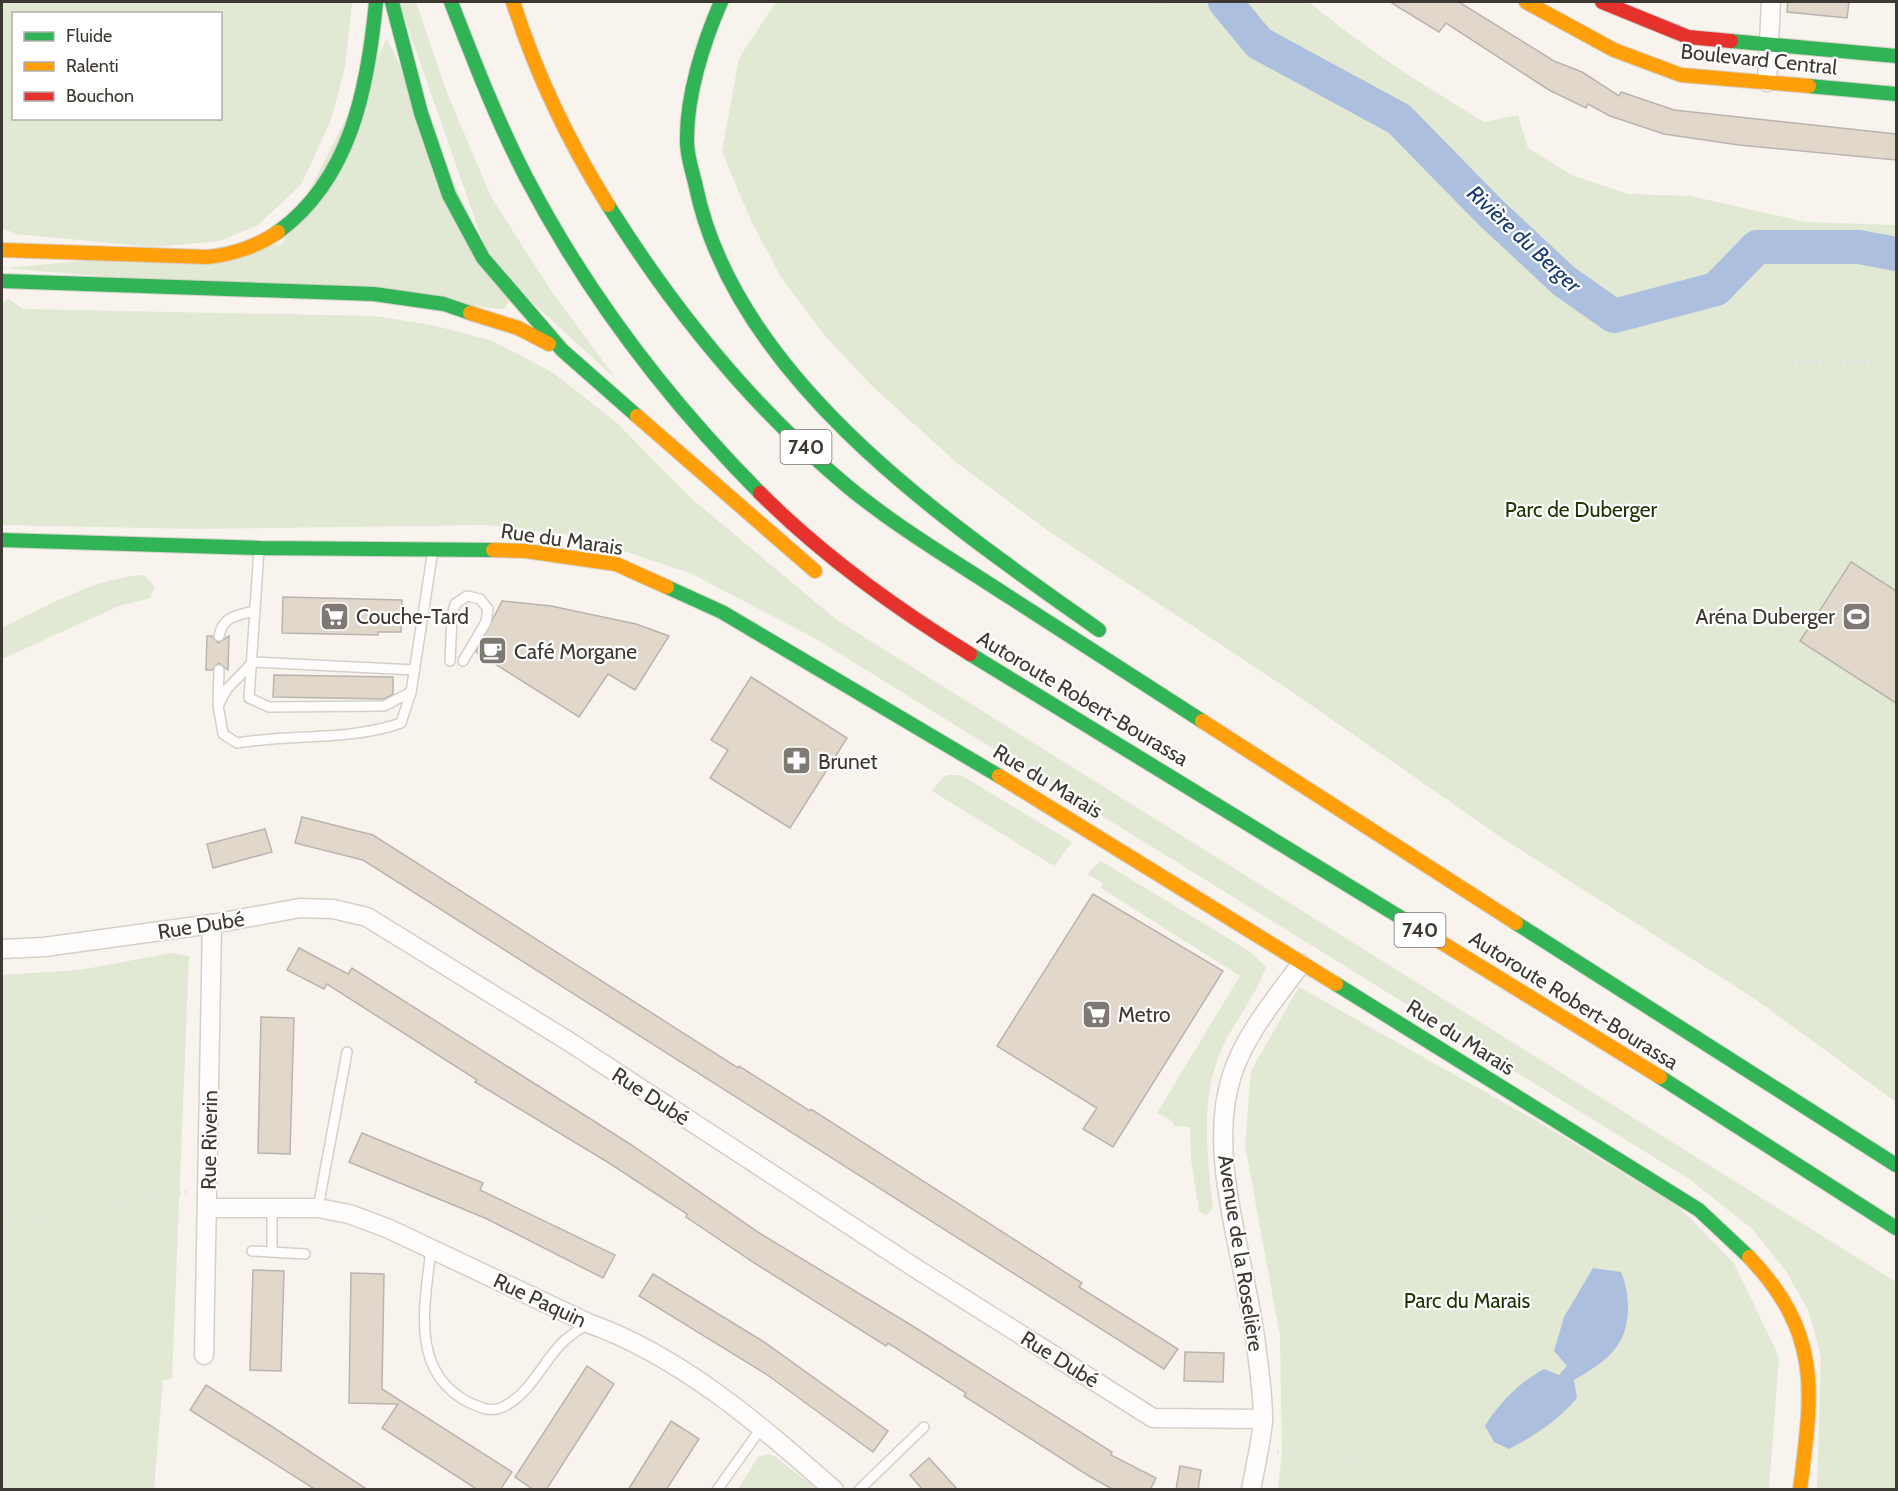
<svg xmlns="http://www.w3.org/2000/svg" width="1898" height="1491" font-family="Cabin,sans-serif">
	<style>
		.green { fill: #e1e9d4; fill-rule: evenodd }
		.water { fill: #adbfde }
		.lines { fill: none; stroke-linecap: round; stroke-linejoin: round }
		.river { stroke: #adbfde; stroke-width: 34 }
		.building { fill: #e1d8cb; stroke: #b9b4ae; stroke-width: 1.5 }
		.lane-casing { stroke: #d5cfc9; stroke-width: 12 }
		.street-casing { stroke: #d5cfc9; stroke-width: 21 }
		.fast-casing { stroke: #d5cfc9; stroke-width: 16 }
		.slow-casing { stroke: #d5cfc9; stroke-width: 16 }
		.jam-casing { stroke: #d5cfc9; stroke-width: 16 }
		.path { stroke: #e2e0de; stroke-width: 4; stroke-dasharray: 1.5 4.5; stroke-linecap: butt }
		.lane { stroke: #fefdfc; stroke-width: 9 }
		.street { stroke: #fefdfc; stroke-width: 18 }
		.fast { stroke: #30b455; stroke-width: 14 }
		.slow { stroke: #ff9f0a; stroke-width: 14 }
		.jam { stroke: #e5322d; stroke-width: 14 }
		.labels { text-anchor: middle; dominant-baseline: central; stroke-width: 4.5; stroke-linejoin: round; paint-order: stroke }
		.shield { fill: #fff; stroke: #77746f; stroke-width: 1.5 }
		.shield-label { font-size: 20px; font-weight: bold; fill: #3d3831 }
		.street-label { font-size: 21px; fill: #3d3831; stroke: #fff }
		.park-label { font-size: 21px; fill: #1c3400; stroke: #fff }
		.poi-label { font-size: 21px; fill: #3d3831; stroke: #fff; text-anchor: start }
		.water-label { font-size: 22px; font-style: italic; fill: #173970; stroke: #fff }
	</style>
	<rect width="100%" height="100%" fill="#f9f3ed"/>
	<!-- green -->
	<g class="green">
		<path d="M2,2H352L345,67L331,120L301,185L258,225L220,241L153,247L16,234L2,228ZM14,14H220V118H14Z"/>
		<polygon points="399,2 416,2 446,90 491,197 550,289 616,379 491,265"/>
		<path d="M776,2H1309C1364,48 1423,85 1484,122L1518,115L1528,148L1572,175L1628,194L1691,196L1805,222L1896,225V1102L1755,999L1502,838L1291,691L1047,530L957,463L872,386L826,337L781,277L752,223L722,152L739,58Z"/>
		<polygon points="387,38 509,302 504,309 2,268 282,244"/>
		<polygon points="9,299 23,309 375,316 432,325 490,340 552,372 616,422 692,499 837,620 1896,1282 1896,1489 1817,1489 1821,1357 1809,1312 1786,1271 1752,1229 1689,1179 816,639 690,573 578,536 486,525 195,529 2,525 2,302"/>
		<path d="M144,575L155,587L150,598L119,606L2,659V625L3,627C48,606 94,578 144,575Z"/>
		<polygon points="948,775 961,775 1072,842 1054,866 932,791 942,778"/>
		<path d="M1101,861L1249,951L1266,967C1256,995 1237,1018 1224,1044C1199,1096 1207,1153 1213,1208L1206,1216L1199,1211L1191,1160L1190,1127L1174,1126L1171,1120L1157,1113L1240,976L1101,888L1103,883L1087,874Z"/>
		<polygon points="171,953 189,956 172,1379 163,1380 154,1489 2,1489 2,975 80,970"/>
		<polygon points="1299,987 1549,1128 1679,1207 1734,1263 1779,1357 1769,1489 1278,1489 1282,1452 1280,1336 1245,1145 1251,1071"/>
		<polygon points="769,1454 774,1456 817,1489 738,1489 758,1457"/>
	</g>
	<!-- water -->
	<path class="water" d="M1593,1268L1621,1272C1626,1284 1628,1296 1628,1309C1627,1348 1605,1362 1574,1380L1577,1398C1557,1421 1536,1435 1509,1449L1494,1442L1485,1426C1498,1404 1521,1381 1544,1369L1559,1375L1567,1366L1554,1351L1564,1317Z"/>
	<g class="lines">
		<!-- river -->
		<polyline class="river" points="1225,2 1259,43 1399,119 1490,212 1564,281 1614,316 1716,289 1757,247 1859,247 1896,254"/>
	</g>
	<!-- building -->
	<g class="building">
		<polygon points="1390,2 1459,2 1554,61 1582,72 1619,96 1621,92 1674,110 1896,134 1896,160 1739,145 1664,134 1610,116 1588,104 1586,108 1549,90 1446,23 1439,32"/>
		<polygon points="1788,2 1849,2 1847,18 1787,12"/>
		<polygon points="1851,562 1896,591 1896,703 1800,641"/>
		<polygon points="283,597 402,600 401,632 378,632 378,635 282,633"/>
		<polygon points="502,601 551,606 636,624 669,636 635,690 608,674 579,717 476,652"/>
		<polygon points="207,636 212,636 218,643 229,636 228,670 219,663 212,670 206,670"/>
		<polygon points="274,675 393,677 393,694 384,699 273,697"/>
		<polygon points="751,677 847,738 790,828 710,778 728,750 711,740"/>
		<polygon points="302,817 373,835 738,1068 739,1066 810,1111 811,1109 1082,1283 1079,1287 1178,1349 1164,1369 363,860 295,843"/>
		<polygon points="265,829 272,852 213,868 207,844"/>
		<polygon points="1093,894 1223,971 1113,1147 1083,1129 1097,1108 997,1046"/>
		<polygon points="299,948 348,974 352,968 630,1144 761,1234 911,1325 1112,1452 1111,1455 1156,1478 1150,1490 1114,1490 1089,1476 964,1396 966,1393 888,1343 886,1346 756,1264 686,1217 687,1214 609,1163 475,1082 477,1080 327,984 324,989 287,970"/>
		<polygon points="261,1017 294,1018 290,1154 258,1153"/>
		<polygon points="362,1133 483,1183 480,1190 615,1255 603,1278 485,1218 349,1162"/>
		<polygon points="253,1270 284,1271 281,1371 250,1370"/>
		<polygon points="351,1273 384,1274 382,1389 512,1472 500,1490 478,1490 382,1428 398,1404 349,1403"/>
		<polygon points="653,1274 764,1342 888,1431 873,1452 766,1374 639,1296"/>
		<polygon points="1185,1352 1224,1353 1223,1382 1184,1381"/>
		<polygon points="587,1366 614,1384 546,1490 534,1490 515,1477"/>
		<polygon points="206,1385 268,1424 368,1490 316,1490 190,1410"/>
		<polygon points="671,1421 699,1439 666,1490 628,1490"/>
		<polygon points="929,1458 958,1490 923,1490 910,1475"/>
		<polygon points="1180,1466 1201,1470 1198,1490 1176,1490"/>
	</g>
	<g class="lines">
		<defs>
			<g id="lane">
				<polyline points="259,550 249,698 269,707 384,706 411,692 433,550"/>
				<path d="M219,636C223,616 236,616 254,611"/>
				<polyline points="450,661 452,616 455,604 467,596 480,599 488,609 486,622 463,661"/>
				<path d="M219,670L218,705L223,734L237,743C291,734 350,741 401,723L411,692"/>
				<polyline points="219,704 227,689 253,662 415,670"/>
				<polyline points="318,1208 347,1052"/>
				<path d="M431,1249C425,1304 409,1371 468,1402C479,1407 491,1413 503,1407C532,1393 543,1360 565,1340C572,1334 580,1329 588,1323"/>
				<polyline points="252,1251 305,1254"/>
				<polyline points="272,1252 272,1208"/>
				<polyline points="717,1490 762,1427"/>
				<polyline points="859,1490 924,1427"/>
			</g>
			<g id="street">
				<polyline points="1767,82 1771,2"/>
				<polyline points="2,949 44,947 212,924 300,908 333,909 367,917 568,1041 923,1273 1153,1418 1263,1419"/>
				<path d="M208,1208H318L349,1214L387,1228L588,1323C681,1356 760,1425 834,1490"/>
				<polyline points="204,1355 212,924"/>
				<path d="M1251,1490C1255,1466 1262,1441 1263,1418C1263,1394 1259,1369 1256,1345C1247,1264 1205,1155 1232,1075C1245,1034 1276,998 1301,964"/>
			</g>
			<g id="fast">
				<polyline points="392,2 421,113 449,195 483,258 562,350 637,416"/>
				<path d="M451,2C474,61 497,121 526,177C587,294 667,399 760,493"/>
				<path d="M721,2C703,43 686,97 687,142C687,157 693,173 696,187C736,380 948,523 1099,630"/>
				<polyline points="1731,41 1896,56"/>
				<polyline points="1809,86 1896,94"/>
				<path d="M608,205C673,309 752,407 847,486C894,525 946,556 997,589C1065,633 1134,677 1202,721"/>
				<path d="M278,232C351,179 368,87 376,2"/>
				<polyline points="2,281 374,294 444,304 470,313"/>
				<polyline points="2,540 260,548 493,550"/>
				<polyline points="667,587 722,612 999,776"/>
				<polyline points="970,654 1439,941"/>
				<polyline points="1516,923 1896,1165"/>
				<polyline points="1336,984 1699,1210 1749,1257"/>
				<polyline points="1660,1077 1896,1228"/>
			</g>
			<g id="slow">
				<path d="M513,2C536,74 568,141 608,205"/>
				<polyline points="1526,2 1614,50 1681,75 1809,86"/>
				<path d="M2,250L207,257C231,255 258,246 278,232"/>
				<polyline points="470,313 518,328 549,344"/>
				<polyline points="637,416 815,571"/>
				<polyline points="493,550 526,551 616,564 667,587"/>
				<polyline points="1202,721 1516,923"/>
				<polyline points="999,776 1336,984"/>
				<polyline points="1439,941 1660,1077"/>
				<path d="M1749,1257C1823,1335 1812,1393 1800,1490"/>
			</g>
			<g id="jam">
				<polyline points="1602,2 1688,37 1731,41"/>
				<path d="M760,493C822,555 895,608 970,654"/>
			</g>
		</defs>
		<!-- lane casing -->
		<use href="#lane" class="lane-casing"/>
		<!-- street casing -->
		<use href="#street" class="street-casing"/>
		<!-- fast casing -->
		<use href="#fast" class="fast-casing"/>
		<!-- slow casing -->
		<use href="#slow" class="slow-casing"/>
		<!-- jam casing -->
		<use href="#jam" class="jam-casing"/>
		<!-- path -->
		<g class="path">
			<polyline points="1160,2 1179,18 1200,62 1236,91 1259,133 1297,116 1326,138 1355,145 1409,194 1437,233 1465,256 1486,257 1517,273 1539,291 1554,309 1717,402 1744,376 1783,362 1878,362 1896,374"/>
			<path d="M1346,589L1582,809C1610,816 1633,809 1656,792L1757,652"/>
			<polyline points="1538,792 1550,779"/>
			<polyline points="1603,840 1635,806"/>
			<polyline points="2,1225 190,1191"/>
			<polyline points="1277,1451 1325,1458 1339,1464 1374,1490"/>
			<path d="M1340,1464C1367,1458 1378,1460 1400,1477"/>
			<polyline points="1324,1490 1328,1482 1325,1458"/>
			<polyline points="1410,1490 1400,1477 1418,1457 1428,1462 1438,1490"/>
			<polyline points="1448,1490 1465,1484 1571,1480 1675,1435 1701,1400 1720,1399 1732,1413 1730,1490"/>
		</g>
		<!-- lane -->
		<use href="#lane" class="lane"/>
		<!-- street -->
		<use href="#street" class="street"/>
		<!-- fast -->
		<use href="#fast" class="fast"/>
		<!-- slow -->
		<use href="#slow" class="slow"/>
		<!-- jam -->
		<use href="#jam" class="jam"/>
	</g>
	<!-- icons -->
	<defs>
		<symbol id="supermarket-square" viewBox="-11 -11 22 22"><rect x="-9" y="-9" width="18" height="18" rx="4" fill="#7f7973" stroke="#fff"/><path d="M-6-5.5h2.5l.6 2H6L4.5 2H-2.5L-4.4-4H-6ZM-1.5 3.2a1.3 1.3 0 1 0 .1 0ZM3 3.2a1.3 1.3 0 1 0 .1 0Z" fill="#fff"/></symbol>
		<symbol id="stadium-square" viewBox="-11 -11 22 22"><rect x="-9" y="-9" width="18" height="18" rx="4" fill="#7f7973" stroke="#fff"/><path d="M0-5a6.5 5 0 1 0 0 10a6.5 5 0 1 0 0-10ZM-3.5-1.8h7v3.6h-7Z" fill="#fff"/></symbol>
		<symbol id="cafe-square" viewBox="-11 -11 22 22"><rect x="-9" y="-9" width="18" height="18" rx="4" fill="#7f7973" stroke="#fff"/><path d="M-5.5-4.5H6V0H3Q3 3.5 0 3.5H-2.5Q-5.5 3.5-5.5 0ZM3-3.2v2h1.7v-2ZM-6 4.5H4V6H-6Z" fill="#fff"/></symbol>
		<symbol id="pharmacy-square" viewBox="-11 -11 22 22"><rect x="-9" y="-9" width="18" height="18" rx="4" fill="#7f7973" stroke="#fff"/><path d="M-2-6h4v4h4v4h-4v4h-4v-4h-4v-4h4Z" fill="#fff"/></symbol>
	</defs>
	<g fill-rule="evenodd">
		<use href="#supermarket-square" x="318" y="600" width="33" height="33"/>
		<use href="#stadium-square" x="1840" y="600" width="33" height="33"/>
		<use href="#cafe-square" x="476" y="634" width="33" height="33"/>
		<use href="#pharmacy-square" x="780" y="744" width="33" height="33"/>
		<use href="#supermarket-square" x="1080" y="998" width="33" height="33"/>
	</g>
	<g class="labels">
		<!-- shield labels -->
		<g class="shield">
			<rect x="780.5" y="430" width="51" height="34" rx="4.5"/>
			<rect x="1394.5" y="913" width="51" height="34" rx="4.5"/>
		</g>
		<g class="shield-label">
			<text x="806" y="447">740</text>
			<text x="1420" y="930">740</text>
		</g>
		<!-- street labels -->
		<g class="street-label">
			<text transform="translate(1759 59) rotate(6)">Boulevard Central</text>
			<text transform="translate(562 539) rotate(8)">Rue du Marais</text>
			<text transform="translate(1083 698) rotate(31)">Autoroute Robert-Bourassa</text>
			<text transform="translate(1048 781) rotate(31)">Rue du Marais</text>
			<text transform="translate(201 925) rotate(-9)">Rue Dubé</text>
			<text transform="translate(1574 1000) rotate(32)">Autoroute Robert-Bourassa</text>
			<text transform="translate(1461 1037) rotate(32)">Rue du Marais</text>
			<text transform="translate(651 1096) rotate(33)">Rue Dubé</text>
			<text transform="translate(209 1140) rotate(-89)">Rue Riverin</text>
			<text transform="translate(1241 1253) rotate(81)">Avenue de la Roselière</text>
			<text transform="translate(540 1300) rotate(25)">Rue Paquin</text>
			<text transform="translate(1060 1359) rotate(32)">Rue Dubé</text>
		</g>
		<!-- park labels -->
		<g class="park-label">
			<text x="1581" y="509">Parc de Duberger</text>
			<text x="1467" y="1300">Parc du Marais</text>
		</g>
		<!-- poi labels -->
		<g class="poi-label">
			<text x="356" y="616">Couche-Tard</text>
			<text x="1835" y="616" text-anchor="end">Aréna Duberger</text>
			<text x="514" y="651">Café Morgane</text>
			<text x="818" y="761">Brunet</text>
			<text x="1118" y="1014">Metro</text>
		</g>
		<!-- water labels -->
		<g class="water-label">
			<text transform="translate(1524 239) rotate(43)">Rivière du Berger</text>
		</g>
	</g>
	<!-- border -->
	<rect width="1898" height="1491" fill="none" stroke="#3d3831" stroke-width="6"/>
	<!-- legend -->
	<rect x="12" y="12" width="210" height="108" fill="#ffffff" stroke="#b1afad" stroke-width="1.5"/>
	<rect x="24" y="32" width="30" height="9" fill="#30b455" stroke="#b1afad" stroke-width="1.5"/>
	<text x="66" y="42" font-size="18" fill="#3d3831">Fluide</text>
	<rect x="24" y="62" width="30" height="9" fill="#ff9f0a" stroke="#b1afad" stroke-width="1.5"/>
	<text x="66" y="72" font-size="18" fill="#3d3831">Ralenti</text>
	<rect x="24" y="92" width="30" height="9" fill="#e5322d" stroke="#b1afad" stroke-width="1.5"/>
	<text x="66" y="102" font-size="18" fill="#3d3831">Bouchon</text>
</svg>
